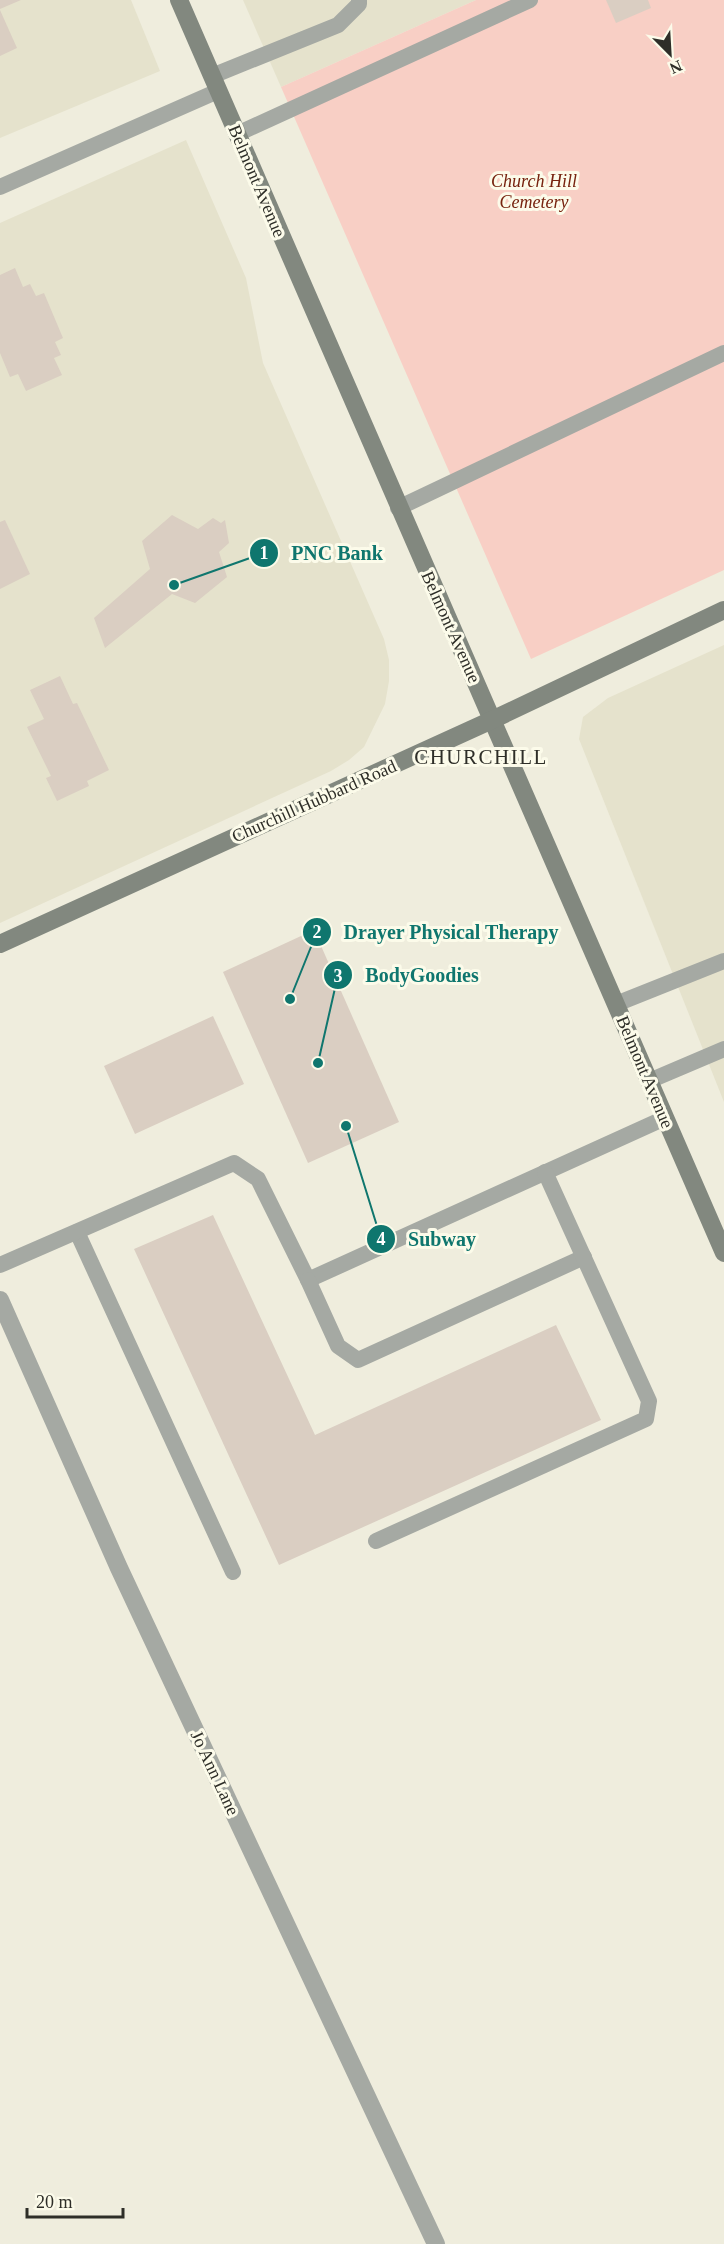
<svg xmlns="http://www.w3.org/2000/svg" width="724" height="2244" font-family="'Times New Roman',serif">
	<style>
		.built { fill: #e5e2cc }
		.green { fill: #f8cfc5 }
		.building { fill: #dacec2 }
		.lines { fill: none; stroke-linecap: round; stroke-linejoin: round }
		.lane { stroke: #a5a9a3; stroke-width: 16 }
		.street { stroke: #a5a9a3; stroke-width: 18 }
		.secondary { stroke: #82887f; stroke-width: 18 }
		.labels { text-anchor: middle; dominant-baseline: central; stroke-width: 6; stroke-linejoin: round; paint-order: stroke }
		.street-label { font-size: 18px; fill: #2e2e28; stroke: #fcfbea }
		.park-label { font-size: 18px; font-style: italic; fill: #77230f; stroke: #fcfbea }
		.quarter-label { font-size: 21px; letter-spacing: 1.5px; fill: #2e2e28; stroke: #fcfbea }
		.leader { fill: none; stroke: #0f766e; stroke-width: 2 }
		.callout-dot { fill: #0f766e; stroke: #fcfbea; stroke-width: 2 }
		.mark-label { font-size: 18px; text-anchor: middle; font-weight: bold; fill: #fff }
		.callout-label { font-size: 20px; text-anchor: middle; font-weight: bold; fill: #0f766e; stroke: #fcfbea; stroke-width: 6; stroke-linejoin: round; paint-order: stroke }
	</style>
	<rect width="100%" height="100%" fill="#efeddd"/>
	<!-- built -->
	<g class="built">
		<polygon points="0,0 131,0 160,71 0,138"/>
		<polygon points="243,0 476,0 281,87"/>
		<polygon points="186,140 246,278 263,363 384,639 389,660 389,681 385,704 364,747 349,760 331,771 0,923 0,223"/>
		<polygon points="724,645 724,1102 579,739 583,717 608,698"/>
	</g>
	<!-- green -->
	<polygon class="green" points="476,0 724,0 724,570 531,659 281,87"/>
	<!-- building -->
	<g class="building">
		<polygon points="0,0 21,0 0,9"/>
		<polygon points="606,0 648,0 651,8 616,23"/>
		<polygon points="0,10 17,48 0,56"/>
		<polygon points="15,268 23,287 30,284 36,296 44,293 63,338 55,342 61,355 54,358 62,375 26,391 18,374 10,377 0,353 0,275"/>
		<polygon points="172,515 198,529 213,518 221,523 225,520 229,543 219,552 227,577 195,603 172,594 105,648 94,618 150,569 142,541"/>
		<polygon points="5,520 30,574 0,589 0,522"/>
		<polygon points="60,676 73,704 77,703 109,770 87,781 89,786 57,801 46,778 51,776 27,727 44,719 30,690"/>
		<polygon points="314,930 399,1122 308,1163 223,972"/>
		<polygon points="213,1016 244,1084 135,1134 104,1066"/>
		<polygon points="213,1215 315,1435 556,1325 601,1420 279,1565 134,1249"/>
	</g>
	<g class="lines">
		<!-- lane -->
		<g class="lane">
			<polyline points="212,76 338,25 359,4 359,0"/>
			<polyline points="237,134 530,0"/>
			<polyline points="0,187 218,91"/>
			<polyline points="398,508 724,353"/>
			<polyline points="616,1004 724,961"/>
			<polyline points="649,1081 724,1049"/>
			<polyline points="77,1232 233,1572"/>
			<polyline points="0,1265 234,1163 258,1179 308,1280 665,1118"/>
			<polyline points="308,1280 338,1346 358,1360 584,1257"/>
			<polyline points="376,1541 646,1419 649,1401 545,1172"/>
		</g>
		<!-- street -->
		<polyline class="street" points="0,1300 119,1568 436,2244"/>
		<!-- secondary -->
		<g class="secondary">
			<path d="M179,0C359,419 542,836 724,1253"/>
			<polyline points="0,944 492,720 724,610"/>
		</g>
	</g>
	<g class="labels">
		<!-- street labels -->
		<g class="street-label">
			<text transform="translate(257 181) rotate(67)">Belmont Avenue</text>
			<text transform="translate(451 627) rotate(66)">Belmont Avenue</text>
			<text transform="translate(314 801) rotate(-24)">Churchill Hubbard Road</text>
			<text transform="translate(645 1072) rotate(67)">Belmont Avenue</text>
			<text transform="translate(215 1773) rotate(65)">Jo Ann Lane</text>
		</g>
		<!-- park labels -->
		<g class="park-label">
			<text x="534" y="181">Church Hill<tspan x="534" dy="21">Cemetery</tspan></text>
		</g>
		<!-- quarter labels -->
		<g class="quarter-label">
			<text x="481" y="757">CHURCHILL</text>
		</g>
	</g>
	<!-- callouts -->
	<path class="leader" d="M174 585L264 553M290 999L317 932M318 1063L338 975M346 1126L381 1239"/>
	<g class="callout-dot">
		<circle cx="174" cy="585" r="6"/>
		<circle cx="290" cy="999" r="6"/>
		<circle cx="318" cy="1063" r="6"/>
		<circle cx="346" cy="1126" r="6"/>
		<circle cx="264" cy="553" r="15"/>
		<circle cx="317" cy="932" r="15"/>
		<circle cx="338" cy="975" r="15"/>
		<circle cx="381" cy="1239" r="15"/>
	</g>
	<g class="mark-label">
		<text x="264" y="559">1</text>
		<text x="317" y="938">2</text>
		<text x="338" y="982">3</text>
		<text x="381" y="1245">4</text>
	</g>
	<g class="callout-label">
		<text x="337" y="560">PNC Bank</text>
		<text x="451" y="939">Drayer Physical Therapy</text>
		<text x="422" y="982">BodyGoodies</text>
		<text x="442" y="1246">Subway</text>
	</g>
	<!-- north arrow -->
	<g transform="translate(670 54) rotate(156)" stroke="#fcfbea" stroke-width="4.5" paint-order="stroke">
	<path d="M0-4.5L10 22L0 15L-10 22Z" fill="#2e2e28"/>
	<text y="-9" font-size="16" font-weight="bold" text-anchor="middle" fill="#2e2e28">N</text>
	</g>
	<!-- scale -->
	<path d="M27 2208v9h96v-9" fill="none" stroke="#2e2e28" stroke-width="3"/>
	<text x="36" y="2208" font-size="18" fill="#2e2e28" stroke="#fcfbea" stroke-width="4.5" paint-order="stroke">20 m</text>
</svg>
